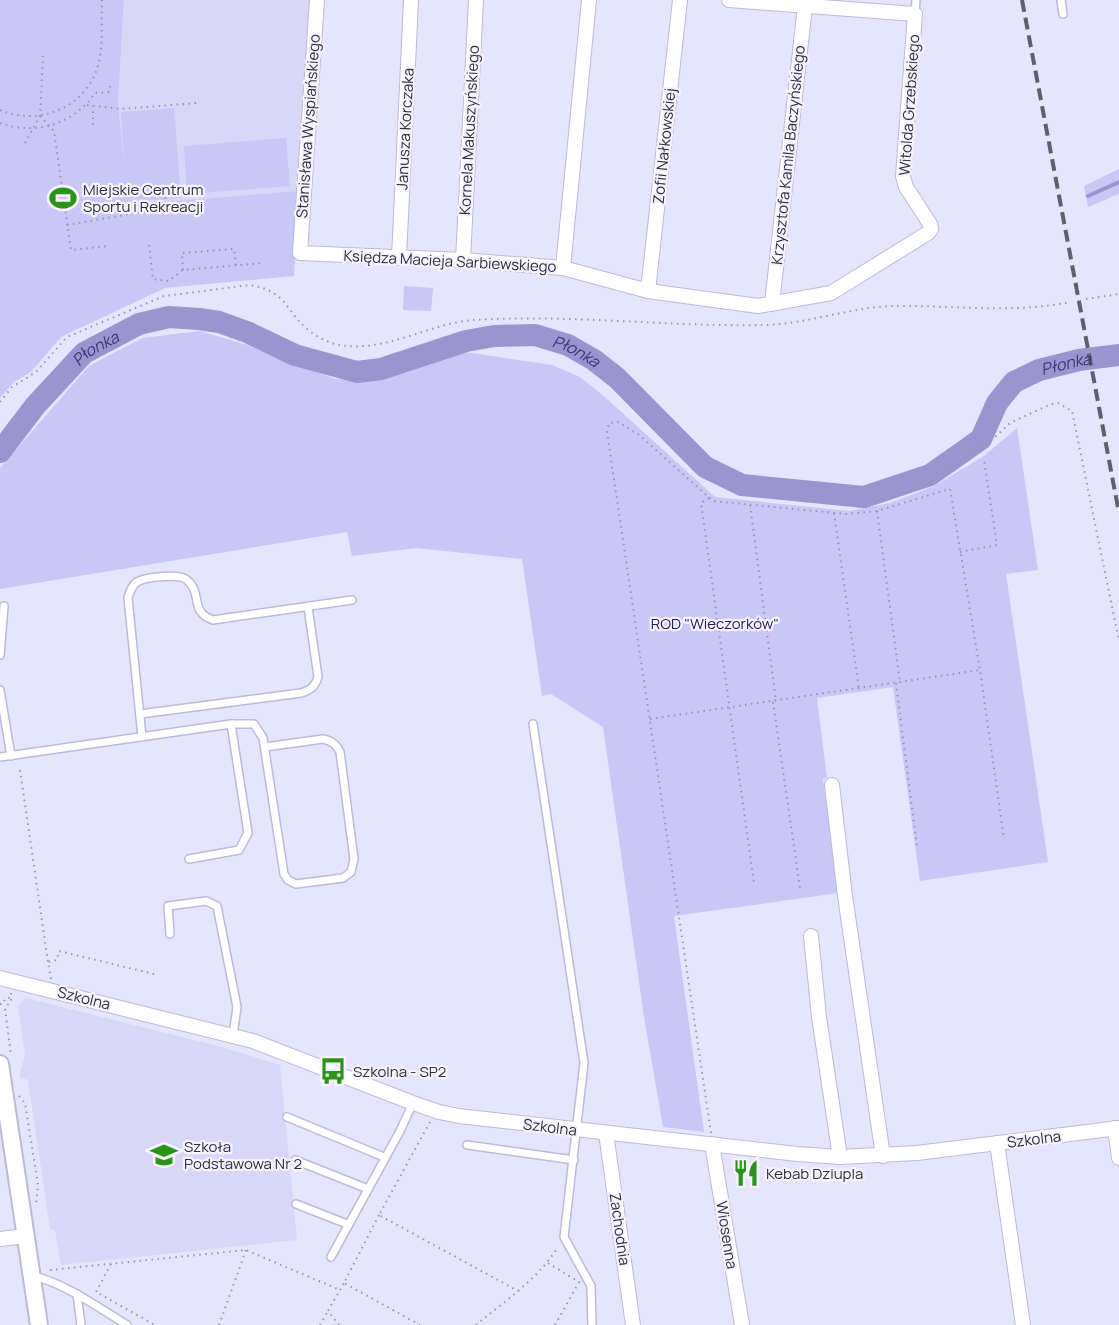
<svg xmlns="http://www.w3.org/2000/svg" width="1119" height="1325" font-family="Manrope,sans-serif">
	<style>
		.built { fill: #d9d6f8 }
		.green { fill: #cac6f6 }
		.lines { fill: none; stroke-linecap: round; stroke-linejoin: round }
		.stream { stroke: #9b95cf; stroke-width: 4 }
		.river { stroke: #9b95cf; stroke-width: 22 }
		.service-casing { stroke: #bcbbd5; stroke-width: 10 }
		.minor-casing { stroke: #bcbbd5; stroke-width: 16 }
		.tertiary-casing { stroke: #bcbbd5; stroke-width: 20 }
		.path { stroke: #9796aa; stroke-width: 2; stroke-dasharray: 1.5 4.5; stroke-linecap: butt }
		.service { stroke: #fff; stroke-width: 7 }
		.minor { stroke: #fff; stroke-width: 14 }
		.tertiary { stroke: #fff; stroke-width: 16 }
		.rail { stroke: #605f6e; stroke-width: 4; stroke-dasharray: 12 6; stroke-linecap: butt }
		.labels { text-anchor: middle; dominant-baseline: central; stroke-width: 4.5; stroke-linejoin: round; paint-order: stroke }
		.street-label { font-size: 15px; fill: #2f2e39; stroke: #f4f3fe }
		.poi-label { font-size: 15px; fill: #2f2e39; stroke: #f4f3fe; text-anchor: start }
		.park-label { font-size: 15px; fill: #2a185c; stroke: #f4f3fe }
		.water-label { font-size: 16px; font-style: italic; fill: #403278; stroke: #f4f3fe }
	</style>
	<rect width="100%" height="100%" fill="#e6e4ff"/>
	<!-- built -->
	<g class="built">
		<polygon points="124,0 309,0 298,191 127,205 118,101"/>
		<polygon points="26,998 222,1047 280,1065 297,1240 61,1265 55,1230 50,1229 28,1080 19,1077 25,1055 18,1006"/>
	</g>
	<!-- green -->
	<g class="green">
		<polygon points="0,0 124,0 118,101 124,167 121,112 174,108 181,198 127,202 127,205 298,191 294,276 165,288 61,337 31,372 14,382 0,398"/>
		<polygon points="286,138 290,186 187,194 184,146"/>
		<polygon points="1119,169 1119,194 1088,207 1084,186"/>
		<polygon points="404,286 433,288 431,311 403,310"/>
		<polygon points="200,331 247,345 335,379 387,378 465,352 552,365 580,377 606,398 715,497 849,511 890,503 934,486 984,456 1017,428 1038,570 1006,574 1048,862 920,881 893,687 817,698 827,778 823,779 838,893 674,916 704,1132 663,1127 644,1017 603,727 551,694 542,696 522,559 416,548 352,556 347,532 0,589 0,468 89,366 142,338"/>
	</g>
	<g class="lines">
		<!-- stream -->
		<polyline class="stream" points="1088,196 1119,182"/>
		<!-- river -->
		<path class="river" id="s1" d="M0,452L35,406L84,353L139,324L169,317L199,319L219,322L247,332L295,355L357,372L381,369L466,341L494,336L535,335L568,345L594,360L617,378L705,467L742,485L864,497L930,475L981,439L997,403L1014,382L1039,370L1079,360L1119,355"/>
		<defs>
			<g id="service">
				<polyline points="1061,0 1063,14"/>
				<polyline points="915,14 916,0"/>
				<polyline points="0,655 4,606"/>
				<polyline points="0,690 11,756"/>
				<path d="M140,714L301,693C310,690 315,687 318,677L308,607"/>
				<path d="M231,724H254L263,738L284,874L288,880L296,884L343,878L351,872L354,859L340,752C336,744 332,741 323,739L265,747"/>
				<polyline points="533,724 584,1063 564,1237 591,1286 592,1325"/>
				<path d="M142,737L128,598C130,592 131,586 137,582C145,577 180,573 187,580C203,593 189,612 213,620L352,600"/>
				<polyline points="0,757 231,724 248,833 239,850 189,859"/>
				<polyline points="170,934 168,906 206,901 217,906 237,1007 233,1035"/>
				<polyline points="287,1117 384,1157"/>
				<polyline points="467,1145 574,1160"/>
				<polyline points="295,1160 368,1189"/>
				<polyline points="296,1204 347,1224"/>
				<polyline points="331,1257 400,1131 413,1103"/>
				<path d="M34,1276C68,1285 97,1307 127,1325"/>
				<polyline points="77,1294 81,1325"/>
			</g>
			<g id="minor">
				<polyline points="317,0 300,253 463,260 563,268 648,291 758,306 831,293 928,233 931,229 930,224 906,187 903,176 915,14 729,0"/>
				<polyline points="399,258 411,0"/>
				<polyline points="463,260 476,0"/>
				<polyline points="563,268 589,0"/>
				<polyline points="648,291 680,0"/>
				<polyline points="772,304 805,6"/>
				<polyline points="832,785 845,896 883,1156"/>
				<polyline points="811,936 819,1017 840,1157"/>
				<polyline points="0,978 253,1041 413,1103 439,1112 459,1116 797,1154 840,1157 917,1153 1119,1128"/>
				<polyline points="1115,1128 1119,1158"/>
				<polyline points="606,1133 633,1325"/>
				<polyline points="997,1143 1023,1325"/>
				<polyline points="712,1144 742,1325"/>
				<polyline points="0,1239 25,1236"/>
			</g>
			<polyline id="tertiary" points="0,1064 39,1325"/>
		</defs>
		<!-- service casing -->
		<use href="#service" class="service-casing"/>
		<!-- minor casing -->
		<use href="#minor" class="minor-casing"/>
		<!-- tertiary casing -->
		<use href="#tertiary" class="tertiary-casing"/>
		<!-- path -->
		<g class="path">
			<polyline points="87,105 121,109 197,103"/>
			<path d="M0,110C43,128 93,104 100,56C103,38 101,18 102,0"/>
			<polyline points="40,116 54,131 71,250 109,246"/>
			<path d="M0,123C36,136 74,124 95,93L109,92L111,83"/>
			<polyline points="93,125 93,106"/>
			<polyline points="25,143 40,116 43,56"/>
			<polyline points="67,225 164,208 165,196"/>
			<polyline points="149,245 153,279 169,281 183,270 263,263"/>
			<polyline points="183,270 182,253 234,249 236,265"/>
			<polyline points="1086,299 1119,294"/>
			<path d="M0,402L12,387L36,372L67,337L164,296L250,285C261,287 271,290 279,297C287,304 292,314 299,321C310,334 330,345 346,346C391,350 431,323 474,320C571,314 668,327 764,325C808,324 850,307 894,306C952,305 1012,314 1070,302"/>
			<polyline points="926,484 964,460 994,438 1010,423 1051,404 1058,403 1072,411 1119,641"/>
			<polyline points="709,498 701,503 754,883"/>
			<polyline points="750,505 776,701"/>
			<polyline points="877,511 900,682"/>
			<polyline points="834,513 859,689"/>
			<polyline points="960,552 997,545 984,460"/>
			<polyline points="896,683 917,847"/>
			<polyline points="773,702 800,888"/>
			<polyline points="650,719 980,670"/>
			<polyline points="20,770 48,962"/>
			<polyline points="51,979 48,962 57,960 59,951 154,974"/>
			<polyline points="11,993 11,1001 5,1008 11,1056"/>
			<polyline points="0,1004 3,1004 5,999 12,997"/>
			<polyline points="19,1096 25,1103 38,1185 36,1204"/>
			<polyline points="430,1122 379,1215 518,1291"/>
			<polyline points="711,1133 607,432 609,423 618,422 638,434 713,501 846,514 877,511 950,489 980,670 1004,839"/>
			<polyline points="379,1215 344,1283 420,1325"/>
			<polyline points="548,1263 579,1282 555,1325"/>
			<polyline points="111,1264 96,1292 155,1325"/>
			<polyline points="50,1270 246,1250 340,1290"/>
			<polyline points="219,1325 246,1250"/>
			<polyline points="320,1325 328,1311"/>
			<polyline points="339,1325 328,1311 344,1283"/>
			<path d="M476,1325C505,1301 538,1279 558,1247"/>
		</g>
		<!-- service -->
		<use href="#service" class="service"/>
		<!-- minor -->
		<use href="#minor" class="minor"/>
		<!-- tertiary -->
		<use href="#tertiary" class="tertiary"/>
		<!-- rail -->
		<polyline class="rail" points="1022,0 1119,513"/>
	</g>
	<!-- icons -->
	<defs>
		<symbol id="stadium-bare" viewBox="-9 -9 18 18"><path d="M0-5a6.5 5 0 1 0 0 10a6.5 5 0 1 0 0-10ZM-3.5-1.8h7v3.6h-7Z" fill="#2b9319" stroke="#f4f3fe" stroke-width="2.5" paint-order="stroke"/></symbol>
		<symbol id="bus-bare" viewBox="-9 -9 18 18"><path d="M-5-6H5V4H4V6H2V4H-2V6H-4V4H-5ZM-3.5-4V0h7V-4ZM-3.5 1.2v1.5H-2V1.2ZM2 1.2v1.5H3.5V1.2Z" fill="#2b9319" stroke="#f4f3fe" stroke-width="2.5" paint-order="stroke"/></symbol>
		<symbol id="school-bare" viewBox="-9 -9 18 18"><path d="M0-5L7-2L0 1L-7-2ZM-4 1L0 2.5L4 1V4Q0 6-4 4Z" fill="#2b9319" stroke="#f4f3fe" stroke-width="2.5" paint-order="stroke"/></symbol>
		<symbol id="restaurant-bare" viewBox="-9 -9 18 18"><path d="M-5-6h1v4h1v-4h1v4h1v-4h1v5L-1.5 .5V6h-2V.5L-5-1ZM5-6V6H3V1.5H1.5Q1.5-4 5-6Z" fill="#2b9319" stroke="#f4f3fe" stroke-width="2.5" paint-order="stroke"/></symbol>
	</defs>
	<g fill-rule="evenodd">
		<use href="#stadium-bare" x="44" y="179" width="38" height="38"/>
		<use href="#bus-bare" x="314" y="1052" width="38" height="38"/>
		<use href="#school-bare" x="145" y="1136" width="38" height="38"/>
		<use href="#restaurant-bare" x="727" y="1154" width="38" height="38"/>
	</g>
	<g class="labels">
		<!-- street labels -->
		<g class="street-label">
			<text transform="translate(909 105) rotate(-86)">Witolda Grzebskiego</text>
			<text transform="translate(308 126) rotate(-86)">Stanisława Wyspiańskiego</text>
			<text transform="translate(405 129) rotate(-87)">Janusza Korczaka</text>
			<text transform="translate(469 130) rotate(-87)">Kornela Makuszyńskiego</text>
			<text transform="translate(664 146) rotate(-84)">Zofii Nałkowskiej</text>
			<text transform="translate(788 155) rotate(-84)">Krzysztofa Kamila Baczyńskiego</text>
			<text transform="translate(450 261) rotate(3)">Księdza Macieja Sarbiewskiego</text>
			<text transform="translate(84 998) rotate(14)">Szkolna</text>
			<text transform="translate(550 1127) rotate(7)">Szkolna</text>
			<text transform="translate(1034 1139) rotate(-7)">Szkolna</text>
			<text transform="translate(620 1229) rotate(82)">Zachodnia</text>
			<text transform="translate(727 1235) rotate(81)">Wiosenna</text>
		</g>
		<!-- poi labels -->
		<g class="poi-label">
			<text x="83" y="189">Miejskie Centrum<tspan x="83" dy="17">Sportu i Rekreacji</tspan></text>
			<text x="353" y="1071">Szkolna - SP2</text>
			<text x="184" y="1146">Szkoła<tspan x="184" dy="17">Podstawowa Nr 2</tspan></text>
			<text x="766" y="1173">Kebab Dziupla</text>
		</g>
		<!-- park labels -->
		<g class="park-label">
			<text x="715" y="623">ROD "Wieczorków"</text>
		</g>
		<!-- water labels -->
		<g class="water-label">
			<text stroke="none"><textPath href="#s1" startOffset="142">Płonka</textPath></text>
			<text stroke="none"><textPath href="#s1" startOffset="648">Płonka</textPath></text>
			<text stroke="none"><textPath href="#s1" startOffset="1240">Płonka</textPath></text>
		</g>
	</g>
</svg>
